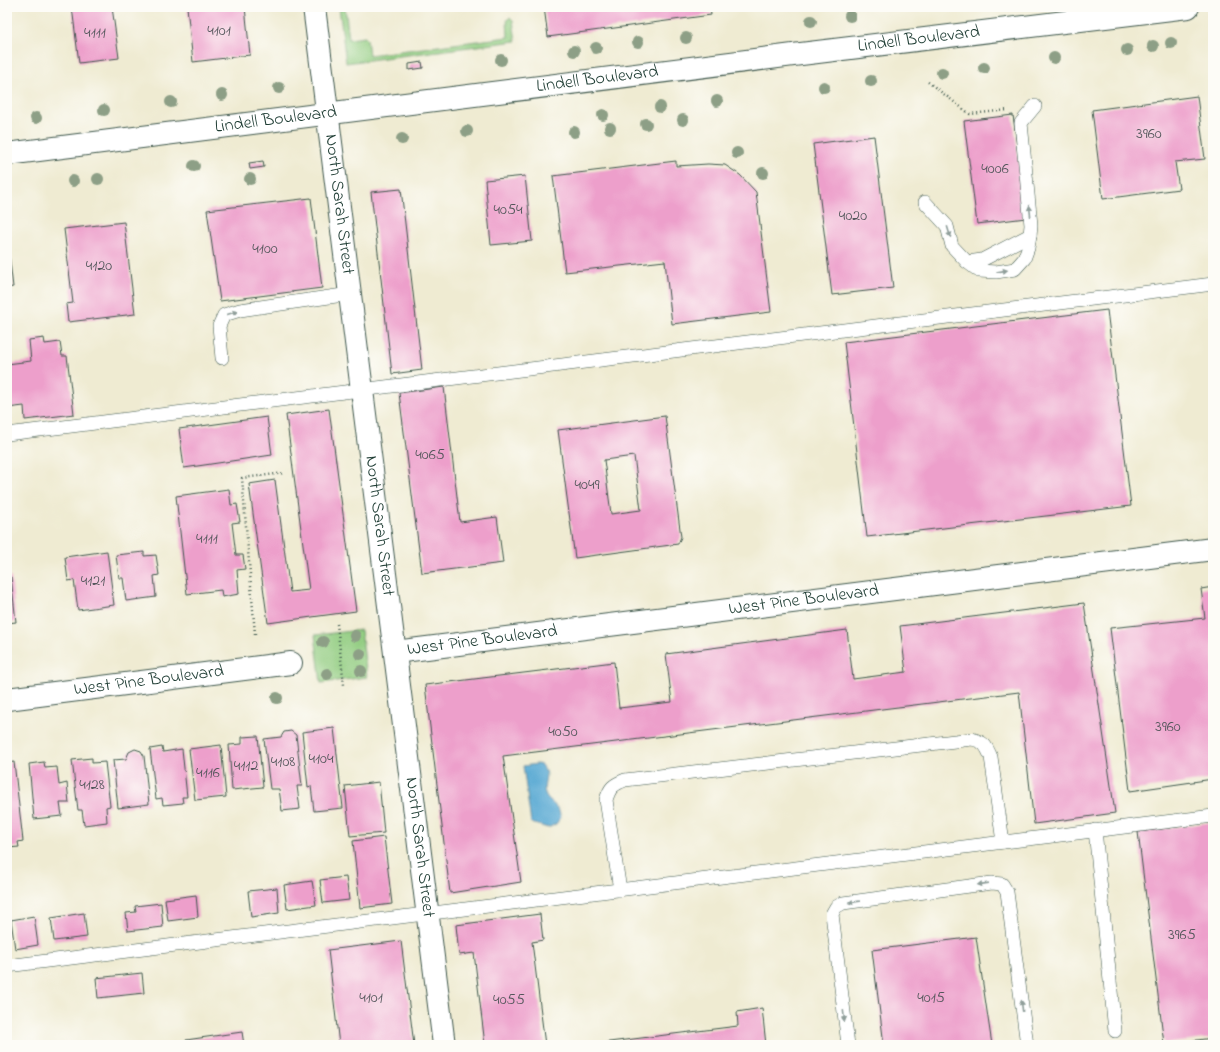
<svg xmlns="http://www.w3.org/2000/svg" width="1220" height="1052" font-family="'Indie Flower',sans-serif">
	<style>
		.green { fill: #91cc80; stroke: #58845a }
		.water { fill: #58a9d3; stroke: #3c7384 }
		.building { fill: #ed9fcb; fill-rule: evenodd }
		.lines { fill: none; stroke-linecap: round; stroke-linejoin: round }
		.service-casing { stroke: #3e574c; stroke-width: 14 }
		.minor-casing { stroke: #3e574c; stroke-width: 24 }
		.tertiary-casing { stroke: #3e574c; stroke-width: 24 }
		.secondary-casing { stroke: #3e574c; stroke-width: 24 }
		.path { stroke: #3e574c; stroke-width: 2.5; stroke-dasharray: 1 3; stroke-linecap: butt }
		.service { stroke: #fff; stroke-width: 13 }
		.minor { stroke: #fff; stroke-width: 22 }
		.tertiary { stroke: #fff; stroke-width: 22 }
		.secondary { stroke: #fff; stroke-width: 22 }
		.tree { fill: #8d9f86 }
		.oneway { fill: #8f9e9a }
		.labels { text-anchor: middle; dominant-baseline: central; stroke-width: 3; stroke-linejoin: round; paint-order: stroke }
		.number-label { font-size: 16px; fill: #52565a }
		.street-label { font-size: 18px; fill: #1f3d34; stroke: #fdfcf7 }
	</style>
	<rect width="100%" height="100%" fill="#fdfcf7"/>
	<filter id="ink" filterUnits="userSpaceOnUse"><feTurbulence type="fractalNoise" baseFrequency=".025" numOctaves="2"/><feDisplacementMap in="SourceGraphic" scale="8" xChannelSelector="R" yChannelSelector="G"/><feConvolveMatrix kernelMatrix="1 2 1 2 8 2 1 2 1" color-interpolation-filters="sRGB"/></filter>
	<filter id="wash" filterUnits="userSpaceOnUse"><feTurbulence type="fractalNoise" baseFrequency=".012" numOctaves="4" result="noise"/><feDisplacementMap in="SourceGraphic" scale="16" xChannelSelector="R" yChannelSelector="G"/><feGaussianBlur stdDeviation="0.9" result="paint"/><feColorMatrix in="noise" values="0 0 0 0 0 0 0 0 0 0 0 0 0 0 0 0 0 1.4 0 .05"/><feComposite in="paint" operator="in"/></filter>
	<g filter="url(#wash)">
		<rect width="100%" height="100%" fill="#efebd2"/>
		<!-- green -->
		<g class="green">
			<polygon points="339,7 345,7 349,39 365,37 367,39 369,55 508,37 507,21 509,18 510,17 513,20 516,41 346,63"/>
			<polygon points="361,630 367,677 321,683 315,635"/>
		</g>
		<!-- water -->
		<path class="water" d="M537,764L541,765C551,775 542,782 545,794C547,801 556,804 559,811C560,813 560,815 561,817L556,824L548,828L531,823L523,766Z"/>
		<g id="blocks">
			<!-- building -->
			<g class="building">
				<polygon points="72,7 112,7 119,58 79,63"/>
				<polygon points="187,7 245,7 250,55 193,62"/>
				<polygon points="544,7 710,7 711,15 548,37"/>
				<polygon points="422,62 423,68 409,70 409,64"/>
				<polygon points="1197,96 1205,159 1175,162 1179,189 1103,199 1092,110"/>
				<polygon points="1013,115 1026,218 977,224 964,121"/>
				<polygon points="874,136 893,288 832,295 813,144"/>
				<polygon points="263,161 264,167 250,169 249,163"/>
				<polygon points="676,161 676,166 708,164 725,165 740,175 756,192 771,312 672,324 665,261 565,272 553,176"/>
				<polygon points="525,176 532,241 491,245 485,180"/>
				<polygon points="401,189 422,370 392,374 371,192"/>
				<polygon points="311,198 322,288 220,301 207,210"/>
				<polygon points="124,222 135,314 68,322 66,304 73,303 64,229"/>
				<polygon points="7,245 8,245 13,287 7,288"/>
				<polygon points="1107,310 1131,506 867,537 844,342"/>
				<polygon points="44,338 45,344 60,342 62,356 67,356 74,414 25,420 24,406 7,408 7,364 31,361 29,340"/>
				<polygon points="444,387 460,522 497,517 503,563 422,573 399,393"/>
				<polygon points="329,409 356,611 268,623 249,484 275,480 290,592 309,590 286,415"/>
				<path d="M665,416L681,537L678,544L575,558L558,430ZM634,456L641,510L611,514L604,460Z"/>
				<polygon points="267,417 272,455 184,468 179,429"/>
				<polygon points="229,489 231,505 237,504 240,522 232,523 236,555 243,555 245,569 237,570 239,594 222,597 221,590 187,594 176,496"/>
				<polygon points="107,551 114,605 78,610 74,580 68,581 65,557"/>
				<polygon points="144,552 144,556 156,555 159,575 154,576 156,597 126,601 123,578 119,578 116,555"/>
				<polygon points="7,577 11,577 16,622 7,623"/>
				<polygon points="1213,587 1213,779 1130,791 1110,628 1205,618 1201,589"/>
				<polygon points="1084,603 1115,813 1034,824 1019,692 503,756 521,882 450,893 425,685 614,662 619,708 672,702 666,654 847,630 853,679 906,672 900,626"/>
				<polygon points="334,728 343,808 314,811 311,786 308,787 302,732"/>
				<polygon points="291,731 296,735 302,786 297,786 300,809 282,811 279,789 270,789 264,739 281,737 284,732"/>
				<polygon points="258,736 263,787 232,790 229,745 242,744 242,737"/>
				<polygon points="221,745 226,797 195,800 189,749"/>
				<polygon points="162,747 163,752 182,749 187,797 182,797 183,803 163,805 162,798 156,799 150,749"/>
				<polygon points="135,749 141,751 144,756 149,804 118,808 113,760 126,759 129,752"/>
				<polygon points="92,758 92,763 105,762 110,806 106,807 107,822 84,825 82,810 78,810 72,760"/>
				<polygon points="14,762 23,841 18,842 19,847 8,848 7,843 7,763"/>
				<polygon points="44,762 45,768 57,767 59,785 67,783 69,803 60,803 62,816 34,819 29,764"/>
				<polygon points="379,782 384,833 350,836 345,786"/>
				<polygon points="1213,822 1213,1038 1164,1044 1138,832"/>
				<polygon points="384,837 392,904 360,908 353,841"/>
				<polygon points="346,877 349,900 323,903 320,880"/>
				<polygon points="312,881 316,905 287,909 284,885"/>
				<polygon points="277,888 279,913 251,917 248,891"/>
				<polygon points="196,895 198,917 168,921 165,899"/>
				<polygon points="161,903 163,927 128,931 126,913 136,912 135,906"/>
				<polygon points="84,913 87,937 54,941 51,918"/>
				<polygon points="540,914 543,940 532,942 545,1045 485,1045 474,953 459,955 456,925"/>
				<polygon points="34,916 38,945 15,949 11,920"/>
				<polygon points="976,937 992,1045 884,1045 872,950"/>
				<polygon points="401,941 414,1045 339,1045 328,950"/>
				<polygon points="142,973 144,993 98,998 96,978"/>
				<polygon points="762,1008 766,1045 593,1045 593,1044 738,1026 737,1012"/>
				<polygon points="242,1032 244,1045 186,1045 186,1040"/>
			</g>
		</g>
	</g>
	<g filter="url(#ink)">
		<use href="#blocks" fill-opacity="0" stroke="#3e574c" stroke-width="1"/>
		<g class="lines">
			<defs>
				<g id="service">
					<polyline points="925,202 947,226 952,246 967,262 982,260 1030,235 1031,225 1021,123 1035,106"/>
					<polyline points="967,262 979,271 996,272 1015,269 1024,259 1028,248 1030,235"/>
					<polyline points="222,358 219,326 224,315 240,310 350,294"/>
					<polyline points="7,434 1213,284"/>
					<polyline points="1095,830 1115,1031"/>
					<path d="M620,890L606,800C610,787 613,785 625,780L972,739C984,742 986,745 991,757L1003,842"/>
					<polyline points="7,966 1213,816"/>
					<polyline points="848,1045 832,914 836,907 843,903 992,883 1002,884 1007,892 1027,1045"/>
				</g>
				<g id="minor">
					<path id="s1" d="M395,652L1213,549"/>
					<path id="s2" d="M7,699L291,663"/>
				</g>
				<g id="tertiary">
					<path id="s3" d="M314,7L444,1045"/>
				</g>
				<g id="secondary">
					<path id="s4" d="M7,154L801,54L1188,7"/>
				</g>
			</defs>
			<!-- service casing -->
			<use href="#service" class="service-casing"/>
			<!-- minor casing -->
			<use href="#minor" class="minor-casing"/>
			<!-- tertiary casing -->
			<use href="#tertiary" class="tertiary-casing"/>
			<!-- secondary casing -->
			<use href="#secondary" class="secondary-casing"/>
			<!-- path -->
			<g class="path">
				<polyline points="928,82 970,114 1008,110"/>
				<polyline points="337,624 344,685"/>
				<polyline points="255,634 242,478 285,473"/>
			</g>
			<!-- service -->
			<use href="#service" class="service"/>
			<!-- minor -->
			<use href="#minor" class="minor"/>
			<!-- tertiary -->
			<use href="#tertiary" class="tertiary"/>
			<!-- secondary -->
			<use href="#secondary" class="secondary"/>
		</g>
		<!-- trees -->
		<g class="tree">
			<circle cx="850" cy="16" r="6"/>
			<circle cx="811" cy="21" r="6"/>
			<circle cx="686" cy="38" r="6"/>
			<circle cx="638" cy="42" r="6"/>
			<circle cx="1171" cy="43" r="6"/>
			<circle cx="1153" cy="46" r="6"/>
			<circle cx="596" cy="48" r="6"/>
			<circle cx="1127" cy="50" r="6"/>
			<circle cx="574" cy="51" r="6"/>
			<circle cx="1054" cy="58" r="6"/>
			<circle cx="501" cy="60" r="6"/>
			<circle cx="984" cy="68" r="6"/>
			<circle cx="942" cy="73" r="6"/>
			<circle cx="871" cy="81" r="6"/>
			<circle cx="824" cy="87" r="6"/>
			<circle cx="279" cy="88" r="6"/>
			<circle cx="222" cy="95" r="6"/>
			<circle cx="717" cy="101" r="6"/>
			<circle cx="171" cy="102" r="6"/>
			<circle cx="660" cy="107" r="6"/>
			<circle cx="104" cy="110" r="6"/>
			<circle cx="603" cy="115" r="6"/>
			<circle cx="36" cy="118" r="6"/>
			<circle cx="683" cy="120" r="6"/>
			<circle cx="646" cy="124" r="6"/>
			<circle cx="610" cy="128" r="6"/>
			<circle cx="467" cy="131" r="6"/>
			<circle cx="574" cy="132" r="6"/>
			<circle cx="402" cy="139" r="6"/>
			<circle cx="737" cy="153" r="6"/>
			<circle cx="194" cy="166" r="6"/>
			<circle cx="763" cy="173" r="6"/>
			<circle cx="98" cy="179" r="6"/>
			<circle cx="250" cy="179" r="6"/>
			<circle cx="73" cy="181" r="6"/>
			<circle cx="355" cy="636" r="6"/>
			<circle cx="323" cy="642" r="6"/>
			<circle cx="360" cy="654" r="6"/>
			<circle cx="361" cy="671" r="6"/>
			<circle cx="327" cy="674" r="6"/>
			<circle cx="277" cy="698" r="6"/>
		</g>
		<!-- one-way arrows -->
		<defs><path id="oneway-solid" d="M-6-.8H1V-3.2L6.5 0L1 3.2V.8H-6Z"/></defs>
		<g class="oneway">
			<use href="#oneway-solid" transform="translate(1030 211) rotate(-96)"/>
			<use href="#oneway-solid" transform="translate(949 232) rotate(73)"/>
			<use href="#oneway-solid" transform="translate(1002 271) rotate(-9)"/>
			<use href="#oneway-solid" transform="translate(232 313) rotate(-16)"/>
			<use href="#oneway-solid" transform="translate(983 884) rotate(172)"/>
			<use href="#oneway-solid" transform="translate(854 902) rotate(172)"/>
			<use href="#oneway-solid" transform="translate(1022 1006) rotate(-97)"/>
			<use href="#oneway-solid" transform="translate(844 1016) rotate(83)"/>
		</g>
	</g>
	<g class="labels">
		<!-- number labels -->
		<g class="number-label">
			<text x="219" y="31">4101</text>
			<text x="95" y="33">4111</text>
			<text x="1149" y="134">3960</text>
			<text x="995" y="169">4006</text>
			<text x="508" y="210">4054</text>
			<text x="853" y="216">4020</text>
			<text x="265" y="249">4100</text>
			<text x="99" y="266">4120</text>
			<text x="430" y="455">4065</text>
			<text x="587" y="485">4049</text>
			<text x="207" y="539">4111</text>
			<text x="93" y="581">4121</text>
			<text x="1168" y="727">3960</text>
			<text x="563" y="732">4050</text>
			<text x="321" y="759">4104</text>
			<text x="283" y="762">4108</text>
			<text x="246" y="766">4112</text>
			<text x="208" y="773">4116</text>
			<text x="92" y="785">4128</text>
			<text x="1182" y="935">3965</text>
			<text x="371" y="998">4101</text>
			<text x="931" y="998">4015</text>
			<text x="509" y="1000">4055</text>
		</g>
		<!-- street labels -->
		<g class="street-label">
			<text stroke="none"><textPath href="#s4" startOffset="919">Lindell Boulevard</textPath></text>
			<text stroke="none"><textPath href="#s4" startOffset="595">Lindell Boulevard</textPath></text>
			<text stroke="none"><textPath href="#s4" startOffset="271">Lindell Boulevard</textPath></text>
			<text stroke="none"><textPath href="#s3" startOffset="199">North Sarah Street</textPath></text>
			<text stroke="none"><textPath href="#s3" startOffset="523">North Sarah Street</textPath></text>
			<text stroke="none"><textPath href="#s1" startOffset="412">West Pine Boulevard</textPath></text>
			<text stroke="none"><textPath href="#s1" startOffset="88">West Pine Boulevard</textPath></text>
			<text stroke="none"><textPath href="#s2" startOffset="143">West Pine Boulevard</textPath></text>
			<text stroke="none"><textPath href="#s3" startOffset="847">North Sarah Street</textPath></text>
		</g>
	</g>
	<!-- margin -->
	<rect width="1220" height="1052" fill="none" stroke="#fdfcf7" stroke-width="24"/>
</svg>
